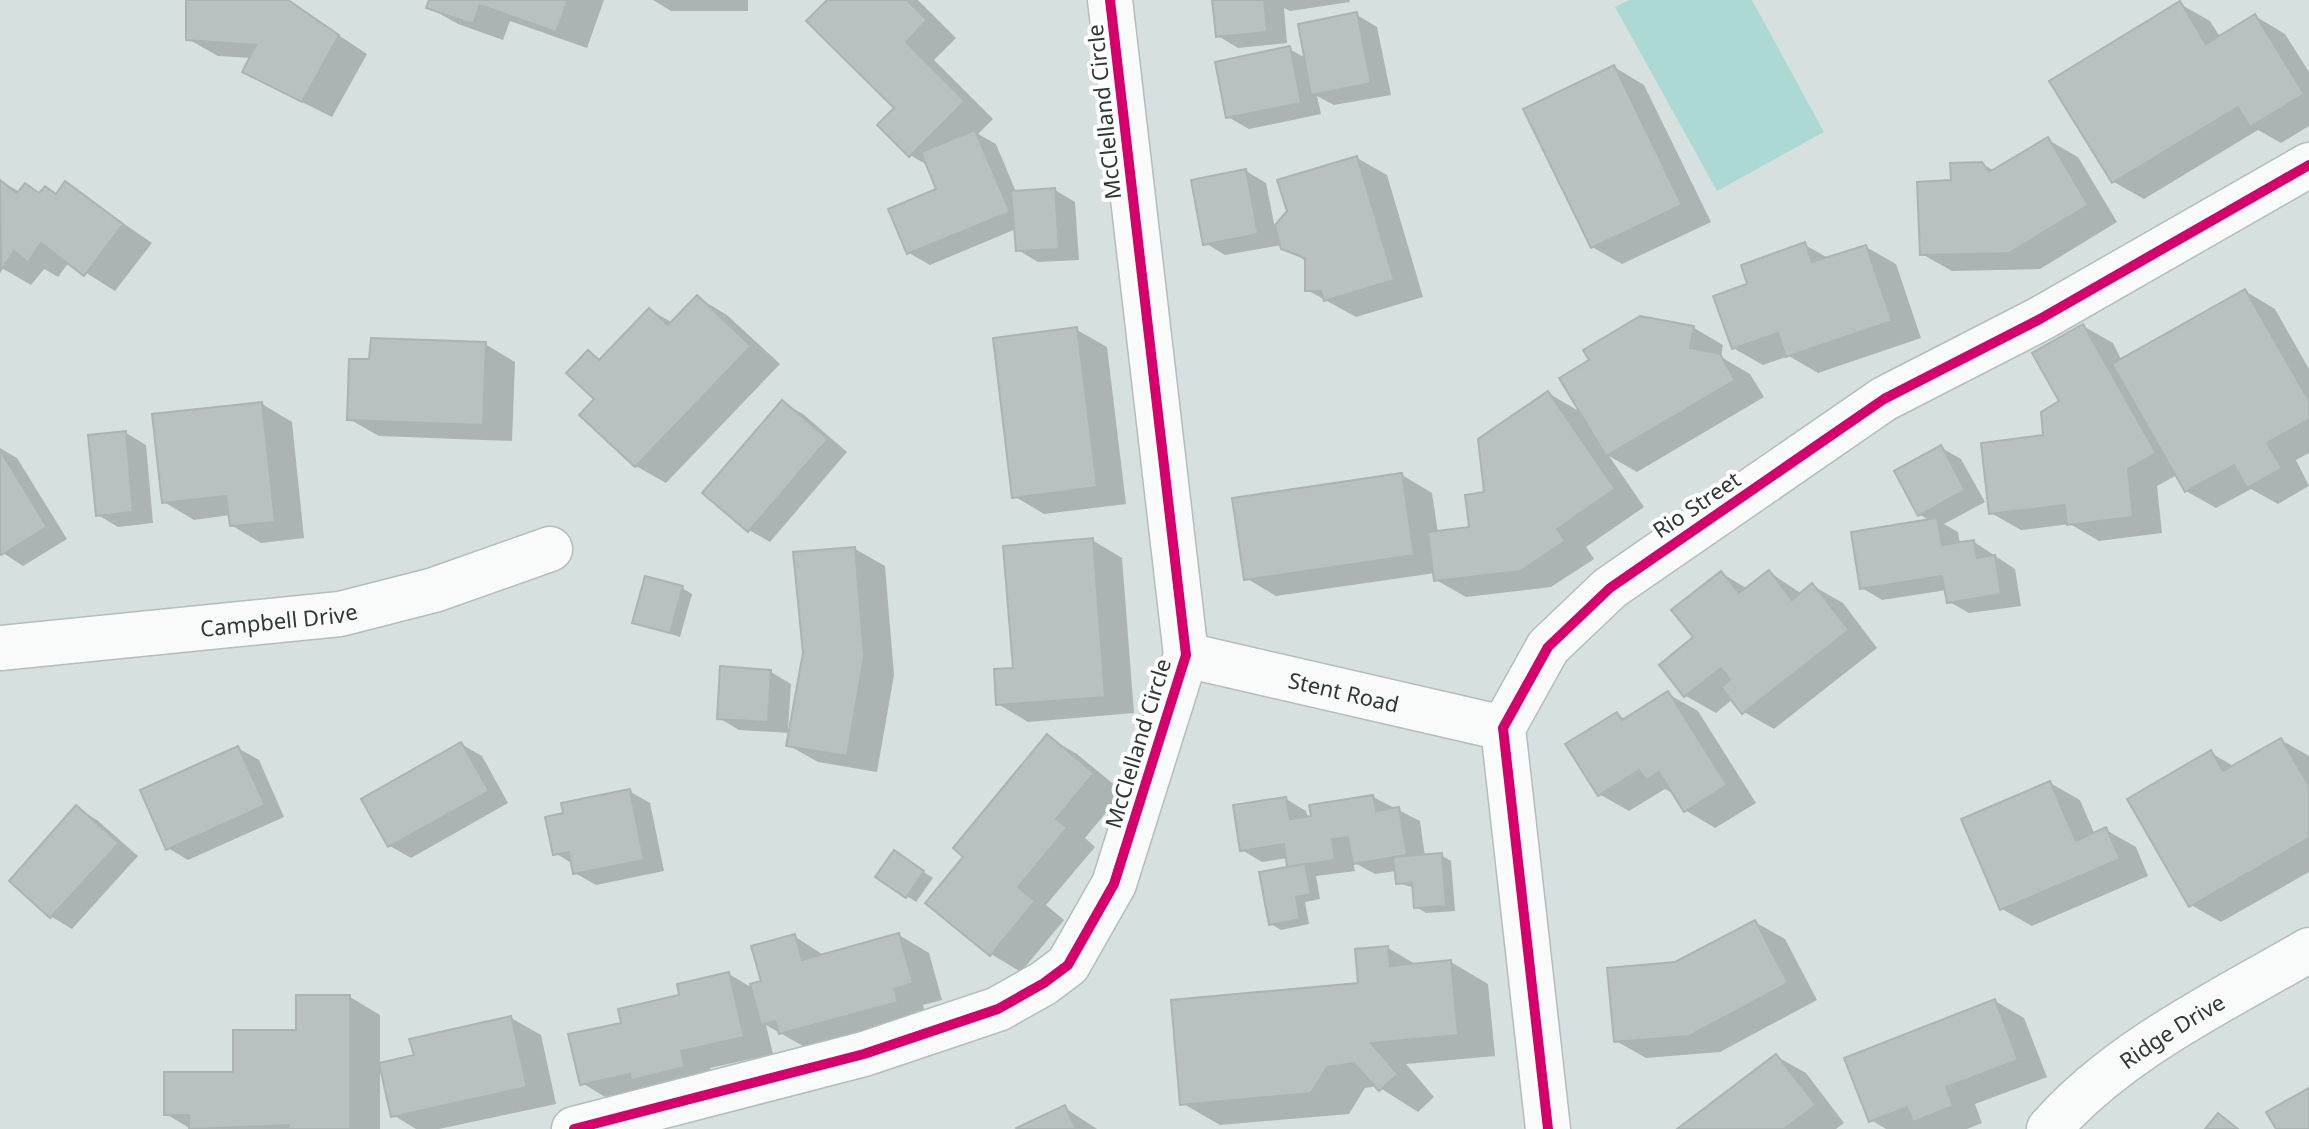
<svg xmlns="http://www.w3.org/2000/svg" width="2309" height="1129" font-family="'Noto Sans',sans-serif">
	<style>
		.green { fill: #acd9d3 }
		.shadow { fill: #0003 }
		.building { fill: #b8c1c0; stroke: #abb4b2; stroke-width: 2 }
		.lines { fill: none; stroke-linecap: round; stroke-linejoin: round }
		.minor-casing { stroke: #b4bdbb; stroke-width: 47 }
		.minor { stroke: #f9fafa; stroke-width: 44 }
		.cycleway-casing { stroke: #fff; stroke-width: 15 }
		.cycleway { stroke: #d6006c; stroke-width: 10 }
		.labels { text-anchor: middle; dominant-baseline: central; stroke-width: 8; stroke-linejoin: round; paint-order: stroke }
		.street-label { font-size: 22px; fill: #2f3836; stroke: #fff }
	</style>
	<rect width="100%" height="100%" fill="#d6e1df"/>
	<!-- green -->
	<polygon class="green" points="1629,0 1752,0 1824,132 1717,191 1615,7"/>
	<!-- shadow -->
	<g class="shadow">
		<polygon points="188,0 286,0 367,54 332,117 274,88 251,58 218,56 188,39"/>
		<polygon points="431,0 604,0 587,48 510,21 503,40 458,24 428,7"/>
		<polygon points="653,0 748,0 748,11 671,11"/>
		<polygon points="830,0 918,0 956,38 934,60 993,119 978,134 996,144 1016,192 1055,190 1075,202 1079,260 1038,262 1018,250 1016,229 930,265 909,253 939,190 929,166 910,155 897,108"/>
		<polygon points="1214,0 1349,0 1350,2 1290,11 1284,8 1287,43 1238,48 1218,36"/>
		<polygon points="2180,4 2210,21 2220,37 2255,16 2285,34 2309,72 2309,126 2281,143 2258,130 2144,199 2114,182"/>
		<polygon points="1357,15 1377,27 1391,95 1334,105 1317,96 1321,114 1249,129 1228,117 1289,49 1306,58"/>
		<polygon points="1614,67 1644,85 1711,222 1622,264 1592,247"/>
		<polygon points="2048,140 2078,157 2117,222 2040,269 1952,271 1922,254 1953,182 1982,164 1995,171"/>
		<polygon points="1357,158 1387,175 1423,297 1356,317 1307,290 1307,262 1282,245 1225,255 1205,243 1246,171 1266,183 1275,228 1289,212"/>
		<polygon points="0,181 20,192 57,195 66,184 152,243 115,291 69,262 58,277 44,269 31,285 0,267"/>
		<polygon points="1805,245 1830,259 1866,247 1896,264 1921,338 1818,373 1789,356 1763,365 1733,348 1750,285"/>
		<polygon points="2245,291 2275,309 2309,369 2309,453 2296,460 2309,486 2278,504 2251,489 2216,508 2186,491 2177,475 2157,486 2162,533 2099,541 2070,524 2021,530 1991,513 2046,436 2061,402 2083,326 2113,343 2122,361"/>
		<polygon points="697,297 727,315 780,364 666,483 636,466 597,399 588,352 602,360 650,310 673,323"/>
		<polygon points="1694,328 1723,345 1721,357 1750,374 1764,397 1637,472 1609,456 1644,507 1586,547 1594,559 1551,587 1466,597 1436,580 1435,573 1276,596 1246,578 1402,475 1432,493 1438,533 1471,529 1486,494 1548,393 1582,413"/>
		<polygon points="1077,330 1107,347 1126,504 1044,514 1014,496"/>
		<polygon points="485,344 515,362 512,441 379,436 349,419 371,361"/>
		<polygon points="783,403 803,414 847,452 770,542 749,530"/>
		<polygon points="262,404 292,422 304,538 261,543 231,525 230,515 194,520 164,502"/>
		<polygon points="126,433 146,445 153,523 118,527 98,515"/>
		<polygon points="1940,447 1961,459 1985,502 1944,524 1958,532 1960,544 1974,542 2015,569 2021,606 1969,613 1948,601 1947,590 1882,600 1862,588 1931,521 1920,515"/>
		<polygon points="0,448 17,458 67,539 23,566 0,551"/>
		<polygon points="1092,540 1122,558 1134,713 1028,722 998,704"/>
		<polygon points="855,549 885,566 894,675 877,772 818,762 788,745 790,733 739,730 719,718 771,672 791,684 788,729 791,729"/>
		<polygon points="1769,572 1802,594 1813,586 1843,603 1877,648 1774,729 1744,712 1733,699 1716,713 1686,696 1661,665 1696,638 1721,573 1748,589"/>
		<polygon points="682,588 692,594 680,637 635,622"/>
		<polygon points="1668,694 1698,711 1756,803 1715,828 1685,810 1676,795 1665,789 1629,811 1599,794 1617,714 1626,720"/>
		<polygon points="1048,737 1077,754 1123,792 1085,838 1095,847 1046,905 1064,920 1021,972 991,954 966,857"/>
		<polygon points="2281,740 2309,756 2309,872 2221,922 2191,905 2211,753 2235,767"/>
		<polygon points="461,744 482,756 508,803 411,858 390,846"/>
		<polygon points="238,748 259,760 284,817 188,860 168,848"/>
		<polygon points="2050,783 2080,800 2095,835 2106,830 2136,847 2148,876 2032,926 2002,909"/>
		<polygon points="629,791 650,803 664,871 596,885 575,873 573,864 555,853"/>
		<polygon points="1373,797 1420,821 1425,857 1441,855 1451,861 1455,911 1426,913 1416,907 1415,888 1398,883 1396,871 1375,874 1353,862 1355,871 1316,876 1320,899 1305,902 1309,924 1281,930 1271,924 1293,868 1288,858 1262,862 1242,850 1286,799 1306,811 1308,818"/>
		<polygon points="77,808 97,820 138,856 72,929 52,917 11,880"/>
		<polygon points="904,859 933,878 916,902 907,896"/>
		<polygon points="1755,922 1785,939 1817,1000 1720,1052 1646,1058 1616,1041 1676,964"/>
		<polygon points="899,935 929,953 942,1000 923,1005 927,1019 810,1050 766,1025 773,1054 710,1068 714,1084 612,1101 582,1083 624,1024 729,974 754,989 763,983 794,936 825,956"/>
		<polygon points="1388,948 1417,965 1451,962 1488,984 1495,1056 1406,1064 1434,1097 1418,1112 1377,1086 1365,1088 1349,1114 1220,1125 1182,1103 1360,984"/>
		<polygon points="350,997 380,1015 380,1129 191,1129 166,1114 235,1074"/>
		<polygon points="1995,1001 2024,1018 2047,1077 1975,1104 1982,1123 1967,1129 1886,1129 1871,1120"/>
		<polygon points="511,1018 541,1035 556,1104 439,1129 416,1129 393,1115 416,1057"/>
		<polygon points="1776,1056 1806,1073 1844,1123 1836,1129 1680,1129"/>
		<polygon points="1065,1108 1097,1129 1020,1129"/>
	</g>
	<!-- building -->
	<g class="building">
		<polygon points="186,0 288,0 339,35 302,102 242,72 256,45 186,40"/>
		<polygon points="429,0 568,0 556,32 480,5 473,24 426,8"/>
		<polygon points="827,0 907,0 927,20 906,42 965,101 909,157 877,125 894,108 806,21"/>
		<polygon points="1212,0 1264,0 1267,32 1216,37"/>
		<polygon points="2180,1 2206,44 2255,14 2304,94 2250,127 2238,107 2112,183 2049,81"/>
		<polygon points="1357,12 1371,83 1311,95 1298,24"/>
		<polygon points="1290,46 1301,103 1226,118 1215,62"/>
		<polygon points="1614,65 1682,205 1591,248 1523,109"/>
		<polygon points="975,130 1010,212 907,254 888,209 936,189 921,152"/>
		<polygon points="2048,137 2088,205 2009,253 1920,255 1917,182 1951,180 1950,163 1982,162 1989,172"/>
		<polygon points="1357,156 1394,280 1324,301 1321,291 1305,291 1305,258 1281,249 1275,225 1287,211 1277,180"/>
		<polygon points="1246,169 1258,234 1203,245 1191,180"/>
		<polygon points="0,180 17,193 25,183 39,193 45,186 56,194 65,181 123,224 84,276 41,243 28,262 14,251 1,270"/>
		<polygon points="1055,188 1059,249 1016,251 1011,191"/>
		<polygon points="1805,242 1812,262 1866,245 1892,321 1786,357 1778,333 1732,349 1713,296 1747,284 1741,265"/>
		<polygon points="2245,289 2309,401 2309,419 2267,443 2282,468 2247,488 2234,465 2185,492 2112,364"/>
		<polygon points="697,295 751,346 635,467 579,415 594,399 566,373 588,350 599,360 649,308 668,325"/>
		<polygon points="1640,316 1694,326 1690,348 1720,354 1735,380 1606,456 1559,378 1589,360 1583,350"/>
		<polygon points="2083,324 2156,453 2128,469 2133,517 2067,525 2065,505 1989,514 1981,443 2043,435 2041,412 2059,401 2032,353"/>
		<polygon points="1077,327 1097,487 1012,498 993,338"/>
		<polygon points="371,338 486,342 483,425 347,420 349,359 369,359"/>
		<polygon points="1548,391 1615,489 1557,529 1565,541 1521,571 1434,581 1428,532 1469,527 1465,495 1484,492 1478,439"/>
		<polygon points="782,400 828,439 748,532 702,493"/>
		<polygon points="262,402 275,522 230,526 226,496 162,503 152,414"/>
		<polygon points="126,431 133,512 96,516 88,435"/>
		<polygon points="1941,445 1965,490 1918,516 1894,471"/>
		<polygon points="0,450 47,527 1,555 0,554"/>
		<polygon points="1402,473 1414,555 1244,580 1232,498"/>
		<polygon points="1937,518 1942,545 1974,540 1977,558 1995,555 2001,594 1947,603 1942,576 1860,589 1851,532"/>
		<polygon points="1093,538 1105,697 996,705 994,669 1013,668 1003,546"/>
		<polygon points="855,547 864,657 847,756 786,746 803,653 793,552"/>
		<polygon points="1769,570 1792,600 1812,583 1849,630 1742,714 1721,687 1730,680 1721,668 1684,697 1659,665 1693,637 1671,610 1721,571 1739,593"/>
		<polygon points="645,576 683,586 670,633 632,623"/>
		<polygon points="720,666 771,670 768,722 717,719"/>
		<polygon points="1668,691 1727,785 1684,812 1659,772 1646,780 1639,770 1598,796 1565,744 1617,712 1622,720"/>
		<polygon points="1047,734 1094,773 1056,819 1067,828 1018,887 1035,901 990,956 925,903 963,857 953,848"/>
		<polygon points="2281,738 2309,786 2309,838 2189,907 2127,799 2211,750 2223,771"/>
		<polygon points="461,742 489,791 388,847 361,799"/>
		<polygon points="238,746 265,805 166,850 140,790"/>
		<polygon points="2050,781 2076,841 2106,827 2120,859 2000,910 1961,819"/>
		<polygon points="630,789 644,860 573,874 569,852 553,855 545,817 563,813 561,803"/>
		<polygon points="1373,795 1376,811 1399,807 1407,855 1353,864 1348,837 1332,839 1335,860 1287,867 1284,844 1240,851 1233,805 1286,797 1290,819 1311,816 1309,805"/>
		<polygon points="76,805 119,843 50,918 9,881"/>
		<polygon points="894,850 924,871 906,898 875,877"/>
		<polygon points="1442,853 1446,906 1414,908 1412,883 1396,884 1393,857"/>
		<polygon points="1305,864 1311,894 1296,897 1300,919 1269,925 1259,872"/>
		<polygon points="1755,920 1788,983 1689,1036 1614,1042 1607,968 1675,962"/>
		<polygon points="899,933 913,983 894,989 898,1002 779,1034 775,1021 761,1025 750,984 761,981 751,946 795,934 802,960"/>
		<polygon points="1388,946 1390,966 1451,960 1458,1035 1371,1043 1398,1074 1379,1091 1354,1063 1327,1067 1311,1093 1180,1105 1171,1000 1358,983 1355,949"/>
		<polygon points="729,972 744,1037 681,1051 685,1067 631,1080 630,1074 580,1085 568,1034 621,1023 618,1009 679,995 677,984"/>
		<polygon points="296,995 350,995 350,1129 289,1129 289,1125 189,1129 189,1115 164,1115 164,1072 233,1072 233,1030 296,1030"/>
		<polygon points="1995,999 2018,1060 1946,1087 1953,1106 1913,1122 1907,1107 1869,1122 1844,1058"/>
		<polygon points="511,1016 527,1087 391,1117 379,1063 414,1055 409,1039"/>
		<polygon points="1776,1054 1816,1105 1784,1129 1677,1129"/>
		<polygon points="2309,1088 2309,1129 2276,1129 2266,1112"/>
		<polygon points="1065,1105 1076,1129 1017,1129 1016,1128"/>
		<polygon points="2218,1113 2238,1129 2205,1129"/>
	</g>
	<g class="lines">
		<defs>
			<g id="minor">
				<path id="s1" d="M0,648L340,614L434,590L550,549"/>
				<path id="s2" d="M1186,655L1503,728"/>
				<polyline points="574,1129 864,1054 998,1009 1044,983 1068,965 1114,884 1186,655 1110,0"/>
				<polyline points="1548,1129 1503,728 1548,647 1610,588 1884,399 2040,319 2309,165"/>
				<path id="s3" d="M2049,1129C2118,1050 2220,1002 2309,950"/>
			</g>
		</defs>
		<!-- minor casing -->
		<use href="#minor" class="minor-casing"/>
		<!-- minor -->
		<use href="#minor" class="minor"/>
		<defs>
			<g id="cycleway">
				<polyline points="574,1129 864,1054 998,1009 1044,983 1068,965 1114,884 1186,655 1110,0"/>
				<polyline points="1548,1129 1503,728 1548,647 1610,588 1884,399 2040,319 2309,165"/>
			</g>
		</defs>
		<!-- cycleway casing -->
		<use href="#cycleway" class="cycleway-casing"/>
		<!-- cycleway -->
		<use href="#cycleway" class="cycleway"/>
	</g>
	<g class="labels">
		<!-- street labels -->
		<g class="street-label">
			<text transform="translate(1103 112) rotate(-96)">McClelland Circle</text>
			<text transform="translate(1696 504) rotate(-34)">Rio Street</text>
			<text stroke="none"><textPath href="#s1" startOffset="280">Campbell Drive</textPath></text>
			<text stroke="none"><textPath href="#s2" startOffset="162">Stent Road</textPath></text>
			<text transform="translate(1137 743) rotate(-73)">McClelland Circle</text>
			<text stroke="none"><textPath href="#s3" startOffset="158">Ridge Drive</textPath></text>
		</g>
	</g>
</svg>
